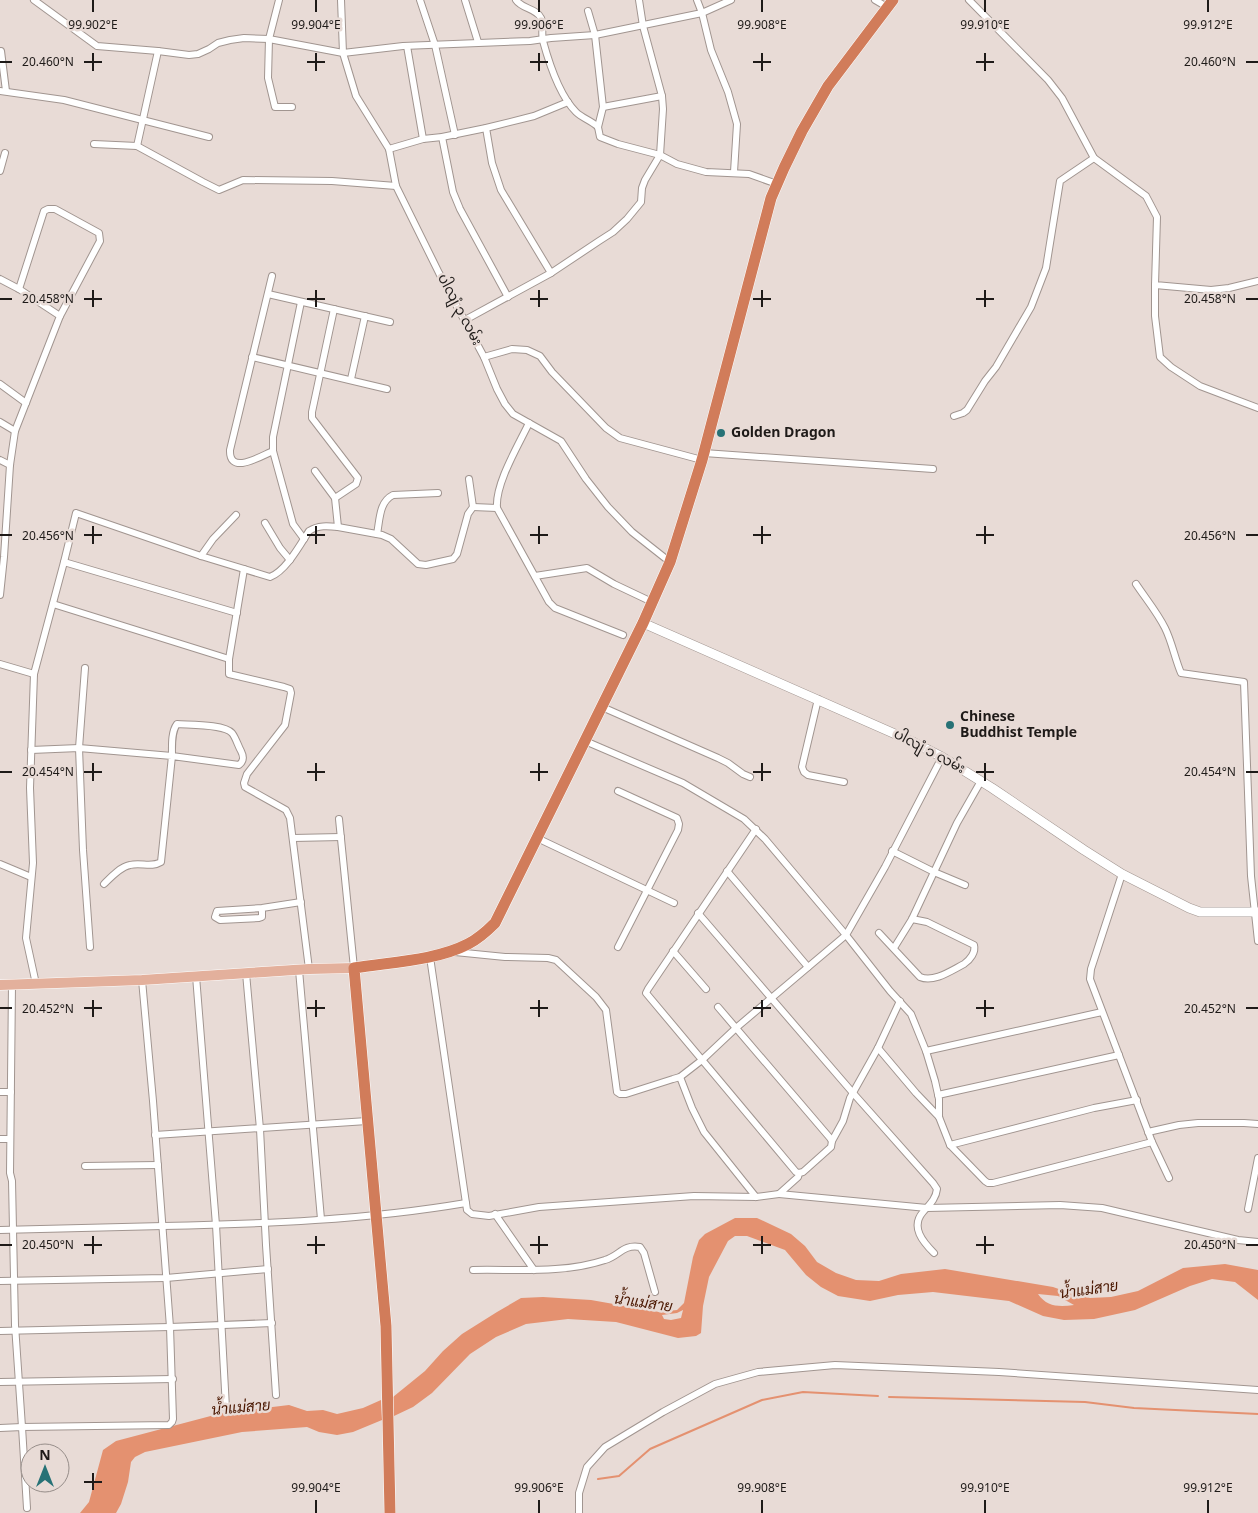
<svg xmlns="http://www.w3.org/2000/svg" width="1258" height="1513" font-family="Georgia,'Noto Sans Myanmar',Sarabun,serif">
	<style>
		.water { fill: #e49170; fill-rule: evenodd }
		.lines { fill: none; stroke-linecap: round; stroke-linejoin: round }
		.stream { stroke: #e49170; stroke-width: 2 }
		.street-casing { stroke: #a19590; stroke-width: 8 }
		.secondary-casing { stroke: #a19590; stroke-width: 10 }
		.primary-casing { stroke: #fff; stroke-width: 11 }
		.highway-casing { stroke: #fff; stroke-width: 12 }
		.street { stroke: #fff; stroke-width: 6 }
		.secondary { stroke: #fff; stroke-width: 9 }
		.primary { stroke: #e3b09c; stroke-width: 10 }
		.highway { stroke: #d17c5a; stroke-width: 11 }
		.ticks { fill: none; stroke: #1e1a18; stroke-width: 2 }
		.poi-dot { fill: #277276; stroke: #e8dbd6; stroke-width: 2 }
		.labels { text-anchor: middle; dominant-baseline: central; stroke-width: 5; stroke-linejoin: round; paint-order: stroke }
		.street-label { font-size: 14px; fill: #1e1a18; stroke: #e8dbd6 }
		.poi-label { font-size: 14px; font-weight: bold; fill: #1e1a18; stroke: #e8dbd6; text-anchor: start }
		.water-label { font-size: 15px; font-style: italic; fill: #4a1700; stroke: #e8dbd6 }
		.ticks-label { font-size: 12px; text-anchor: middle; fill: #1e1a18; stroke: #e8dbd6; stroke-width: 5; stroke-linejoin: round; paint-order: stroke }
	</style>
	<rect width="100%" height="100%" fill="#e8dbd6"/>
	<!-- water -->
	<g class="water">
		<path d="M735,1218H757L791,1234L805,1246L817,1262L836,1273L856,1280L879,1281L901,1274L945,1269L1053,1287L1073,1294L1090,1298L1111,1297L1138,1291L1183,1268L1225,1264L1258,1270V1300L1235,1282L1212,1279L1190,1286L1135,1310L1094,1319L1064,1320L1043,1316L1009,1301L933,1292L898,1295L870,1301L838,1296L821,1287L806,1275L785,1250L747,1236H735L728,1241L709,1277L703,1306L701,1333L696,1336L678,1338L616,1322L568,1319L526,1324L496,1337L470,1354L432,1393L413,1407L394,1416L393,1397L425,1371L443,1351L462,1334L497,1312L521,1298L543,1297L591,1300L659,1312L677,1310L684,1303L693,1257L699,1240L705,1234ZM1038,1294L1058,1296L1074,1305C1059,1307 1047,1307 1038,1294ZM683,1310L681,1318L671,1320L664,1319L662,1315L677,1313Z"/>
		<polygon points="381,1400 382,1420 353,1432 337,1435 319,1432 307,1427 242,1432 145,1452 135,1457 131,1462 128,1482 121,1504 116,1513 80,1513 89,1502 103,1450 116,1441 222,1413 289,1405 307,1411 323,1410 337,1414 363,1408"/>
	</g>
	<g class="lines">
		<!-- stream -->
		<g class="stream">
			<polyline points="889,1397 1085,1402 1134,1408 1258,1414"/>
			<polyline points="598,1479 619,1476 650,1449 762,1400 803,1392 878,1396"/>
		</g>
		<defs>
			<g id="street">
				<polyline points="34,0 97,46 158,51 189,55 198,54 209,49 218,43 230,40 244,38 269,39 343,53 403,46 530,41 551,38 595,35 702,13 731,0"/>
				<polyline points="279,0 269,39 268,78 275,107 292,107"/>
				<polyline points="341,0 343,53 356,96 389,149 396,186 439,273 484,357 497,389 505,404 513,414 561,441 586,479 608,507 632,532 670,562"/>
				<polyline points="420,0 435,45 455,135"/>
				<polyline points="465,0 478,42"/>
				<path d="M516,0C522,9 536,8 541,18C544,25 541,34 543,41C549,63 559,95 576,112C582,118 592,121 598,127L600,137L618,144L660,155L677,164L706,172L749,174L777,184"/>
				<polyline points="697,0 702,13 711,50 728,92 737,124 734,172"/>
				<polyline points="875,0 887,7"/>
				<polyline points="969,0 1048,80 1062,98 1094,158 1146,196 1157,217 1155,285 1211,290 1229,288 1258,281"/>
				<polyline points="588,11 595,35 603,107 598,127"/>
				<polyline points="407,46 423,139"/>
				<polyline points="1,51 6,91"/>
				<polyline points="0,91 64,100 209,137"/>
				<polyline points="603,107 662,96"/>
				<polyline points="486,128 492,163 501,190 551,273"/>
				<polyline points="442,137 453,192 460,209 508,297"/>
				<polyline points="94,144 137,146 203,182 219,190 243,180 332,181 396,186"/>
				<polyline points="137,146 158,51"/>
				<polyline points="389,149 423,139 442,137 486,128 534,116 568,102"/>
				<polyline points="0,171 5,153"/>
				<path d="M272,276L230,450C229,476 261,456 273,451"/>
				<polyline points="0,279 19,289 60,316 15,431 10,465 4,557 0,595"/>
				<polyline points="1155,285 1155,316 1160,357 1171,367 1200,386 1258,408"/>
				<polyline points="19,289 44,211 48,209 55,209 99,233 100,241 60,316"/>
				<polyline points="268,294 390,322"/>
				<polyline points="301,302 273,437 273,451 293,524 304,539"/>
				<polyline points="334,309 312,412 312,418 358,478 356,484 335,498"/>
				<polyline points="465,320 551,273 599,241 613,232 627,219 641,202 642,188 645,180 660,155 663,109 662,96 643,26 639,0"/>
				<polyline points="252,357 387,389"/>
				<polyline points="484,357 512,349 527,350 540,356 552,372 606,428 620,438 702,460"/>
				<polyline points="351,379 365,316"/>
				<polyline points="0,384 26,403"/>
				<polyline points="954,416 963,413 967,410 985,381 996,367 1031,307 1046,268 1060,181 1094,158"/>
				<polyline points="0,422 15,431"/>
				<path d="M529,423C518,446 495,484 497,508L549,602L555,608L623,635"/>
				<polyline points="704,453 933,469"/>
				<polyline points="0,460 10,465"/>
				<polyline points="473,507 497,508"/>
				<polyline points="265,523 280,548 290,560"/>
				<polyline points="338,527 382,535 391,539 418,564 426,565 453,559 457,554 468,514 473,507 469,479"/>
				<path d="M377,534C380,519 379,502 393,495L438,493"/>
				<polyline points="201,556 213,539 236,515"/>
				<polyline points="64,562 237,613"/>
				<polyline points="244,569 229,659 229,674 284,687 290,689 291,693 285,725 247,774 244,783 245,787 286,810 290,818 309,969"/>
				<polyline points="535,576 587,568 614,584 652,602"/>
				<path d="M1136,584C1146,599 1157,612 1165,628C1172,642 1175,659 1181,673L1244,682L1251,876L1258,941"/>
				<polyline points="53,604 229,659"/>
				<polyline points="0,664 34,674"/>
				<polyline points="85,668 79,748 83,850 90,947"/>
				<polyline points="818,699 802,767 804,772 808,775 844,782"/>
				<polyline points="602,707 718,758 728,763 743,774 750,777"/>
				<polyline points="585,741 683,783 744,819 765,839 846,935 890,991 911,1014 926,1051 935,1081 939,1099 939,1117 950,1145 985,1181 988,1183 993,1183 1152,1142"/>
				<path d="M31,750L79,748L172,756L239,765C244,761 244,757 241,751C238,746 236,738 232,733C224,724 190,725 177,724C171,732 172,746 172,756L161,862C151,868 141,862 130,865C120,867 111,877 104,884"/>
				<polyline points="339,819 354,968"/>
				<polyline points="293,838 341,837"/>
				<polyline points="537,838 674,903"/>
				<polyline points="892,851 934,872 965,885"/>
				<polyline points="0,864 31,877"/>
				<polyline points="727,871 808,967"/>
				<polyline points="1122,874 1091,969 1090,979 1152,1142 1169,1178"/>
				<polyline points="262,908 262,917 259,918 220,920 215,917 217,911 262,908 301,902"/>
				<path d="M698,913L853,1093L933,1183L937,1189C936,1199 929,1205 923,1212C910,1227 923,1242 934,1253"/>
				<path d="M879,933L920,977C934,983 952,970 964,964C970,960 976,952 974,945L927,922L912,919"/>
				<polyline points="618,947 678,830 679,824 677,818 618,791"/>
				<polyline points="894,948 912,919 957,823 981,781"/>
				<polyline points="673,951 706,989"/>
				<polyline points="455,952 505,957 548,958 556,960 596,997 606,1010 617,1092 620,1094 626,1094 673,1079 680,1077 702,1060 736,1028 846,935 885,867 942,757"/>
				<polyline points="430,957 467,1210 472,1214 489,1216 539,1207 694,1196 756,1197 779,1194 798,1177 799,1173"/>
				<polyline points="299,970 321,1219"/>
				<polyline points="246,973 260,1129 266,1245 276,1395"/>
				<polyline points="196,976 216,1225 226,1408"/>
				<path d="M36,984L26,938L33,863L30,788L34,674L64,562L76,513L201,556L270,577C286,571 300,545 309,531C318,525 328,526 338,527L335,498L315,471"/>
				<polyline points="12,985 10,1173 12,1181 15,1325 22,1427 169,1425 172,1422 173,1419 170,1327 153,1101 142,980"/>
				<polyline points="718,1007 830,1138 832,1141 831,1147 803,1172 799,1173 796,1172 646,993 648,989 756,829"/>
				<polyline points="878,1048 916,1093 939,1117"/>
				<polyline points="926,1051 1102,1012"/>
				<polyline points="680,1077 692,1108 704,1132 756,1197"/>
				<polyline points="0,1092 11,1092"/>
				<polyline points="938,1095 1119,1055"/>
				<polyline points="1148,1132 1179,1125 1198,1123 1244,1123 1258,1124"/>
				<polyline points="155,1135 367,1121"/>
				<polyline points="0,1139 10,1139"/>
				<polyline points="832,1141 843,1121 850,1098 878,1048 900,1001"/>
				<polyline points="950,1145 1094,1108 1137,1100"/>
				<polyline points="85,1166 158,1165"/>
				<polyline points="779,1194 927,1208 1060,1205 1102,1208 1238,1240 1258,1242"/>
				<polyline points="1248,1209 1258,1158"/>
				<polyline points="495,1214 534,1270"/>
				<path d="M0,1230C54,1229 109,1227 163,1226C264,1224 366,1220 466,1203"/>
				<path d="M473,1270C516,1269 563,1274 605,1260C619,1256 623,1244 640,1247L644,1253L655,1292"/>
				<polyline points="0,1281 166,1278 268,1269"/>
				<polyline points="0,1331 170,1327 272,1323"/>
				<polyline points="0,1382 173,1379"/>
				<polyline points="0,1428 22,1427 27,1508"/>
				<polyline points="579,1513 579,1493 587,1467 605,1447 663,1412 715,1384 758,1372 835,1365 999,1372 1258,1390"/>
			</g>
			<polyline id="secondary" points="643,623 911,741 942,757 992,788 1084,850 1122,874 1189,908 1200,912 1258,912"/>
			<polyline id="primary" points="0,985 142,980 309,969 354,968"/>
			<path id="highway" d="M390,1513L386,1326L354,968C390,962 435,961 468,944C478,939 487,931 495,923L643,623L670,562L702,460L771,198L784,168L802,131L828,86L893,0"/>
		</defs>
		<!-- street casing -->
		<use href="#street" class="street-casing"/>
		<!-- secondary casing -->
		<use href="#secondary" class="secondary-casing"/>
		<!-- primary casing -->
		<use href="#primary" class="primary-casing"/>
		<!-- highway casing -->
		<use href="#highway" class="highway-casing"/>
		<!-- street -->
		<use href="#street" class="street"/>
		<!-- secondary -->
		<use href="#secondary" class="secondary"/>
		<!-- primary -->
		<use href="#primary" class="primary"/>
		<!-- highway -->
		<use href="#highway" class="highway"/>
	</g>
	<!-- ticks -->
	<path class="ticks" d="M93,0V12M316,0V12M539,0V12M762,0V12M985,0V12M1208,0V12M93,53V71M316,53V71M539,53V71M762,53V71M985,53V71M0,62H12M84,62H102M307,62H325M530,62H548M753,62H771M976,62H994M1246,62H1258M93,290V307M316,290V307M539,290V307M762,290V307M985,290V307M0,299H12M84,299H102M307,299H325M530,299H548M753,299H771M976,299H994M1246,299H1258M93,526V544M316,526V544M539,526V544M762,526V544M985,526V544M0,535H12M84,535H102M307,535H325M530,535H548M753,535H771M976,535H994M1246,535H1258M93,763V781M316,763V781M539,763V781M762,763V781M985,763V781M0,772H12M84,772H102M307,772H325M530,772H548M753,772H771M976,772H994M1246,772H1258M93,1000V1017M316,1000V1017M539,1000V1017M762,1000V1017M985,1000V1017M0,1008H12M84,1008H102M307,1008H325M530,1008H548M753,1008H771M976,1008H994M1246,1008H1258M93,1236V1254M316,1236V1254M539,1236V1254M762,1236V1254M985,1236V1254M0,1245H12M84,1245H102M307,1245H325M530,1245H548M753,1245H771M976,1245H994M1246,1245H1258M93,1473V1490M84,1482H102M316,1500V1513M539,1500V1513M762,1500V1513M985,1500V1513M1208,1500V1513"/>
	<!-- markers -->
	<g class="poi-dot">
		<circle cx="721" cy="433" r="5"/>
		<circle cx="950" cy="725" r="5"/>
	</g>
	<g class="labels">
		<!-- street labels -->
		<g class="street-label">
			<text transform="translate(459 310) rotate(62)">ပါလျံ ၃ လမ်း</text>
			<text transform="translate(929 752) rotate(28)">ပါလျံ ၁ လမ်း</text>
		</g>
		<!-- poi labels -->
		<g class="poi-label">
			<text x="731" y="433">Golden Dragon</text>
			<text x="960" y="717">Chinese<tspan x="960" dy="16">Buddhist Temple</tspan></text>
		</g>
		<!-- water labels -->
		<g class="water-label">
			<text transform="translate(1089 1291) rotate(-8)">น้ำแม่สาย</text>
			<text transform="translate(643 1304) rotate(8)">น้ำแม่สาย</text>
			<text transform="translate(241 1409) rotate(-5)">น้ำแม่สาย</text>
		</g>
	</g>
	<g class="ticks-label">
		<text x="93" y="29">99.902°E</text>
		<text x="316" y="29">99.904°E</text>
		<text x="539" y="29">99.906°E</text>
		<text x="762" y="29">99.908°E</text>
		<text x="985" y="29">99.910°E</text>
		<text x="1208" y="29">99.912°E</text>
		<text x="48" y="66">20.460°N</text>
		<text x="1210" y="66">20.460°N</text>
		<text x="48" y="303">20.458°N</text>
		<text x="1210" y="303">20.458°N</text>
		<text x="48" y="540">20.456°N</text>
		<text x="1210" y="540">20.456°N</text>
		<text x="48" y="776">20.454°N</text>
		<text x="1210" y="776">20.454°N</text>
		<text x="48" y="1013">20.452°N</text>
		<text x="1210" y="1013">20.452°N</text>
		<text x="48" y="1249">20.450°N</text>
		<text x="1210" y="1249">20.450°N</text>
		<text x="316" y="1492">99.904°E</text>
		<text x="539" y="1492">99.906°E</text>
		<text x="762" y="1492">99.908°E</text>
		<text x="985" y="1492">99.910°E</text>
		<text x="1208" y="1492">99.912°E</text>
	</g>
	<!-- north arrow -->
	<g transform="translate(45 1468)"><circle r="24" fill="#e8dbd6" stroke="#978e8a"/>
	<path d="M0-4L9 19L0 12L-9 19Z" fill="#277276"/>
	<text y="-8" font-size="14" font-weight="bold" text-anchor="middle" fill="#1e1a18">N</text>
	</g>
</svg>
